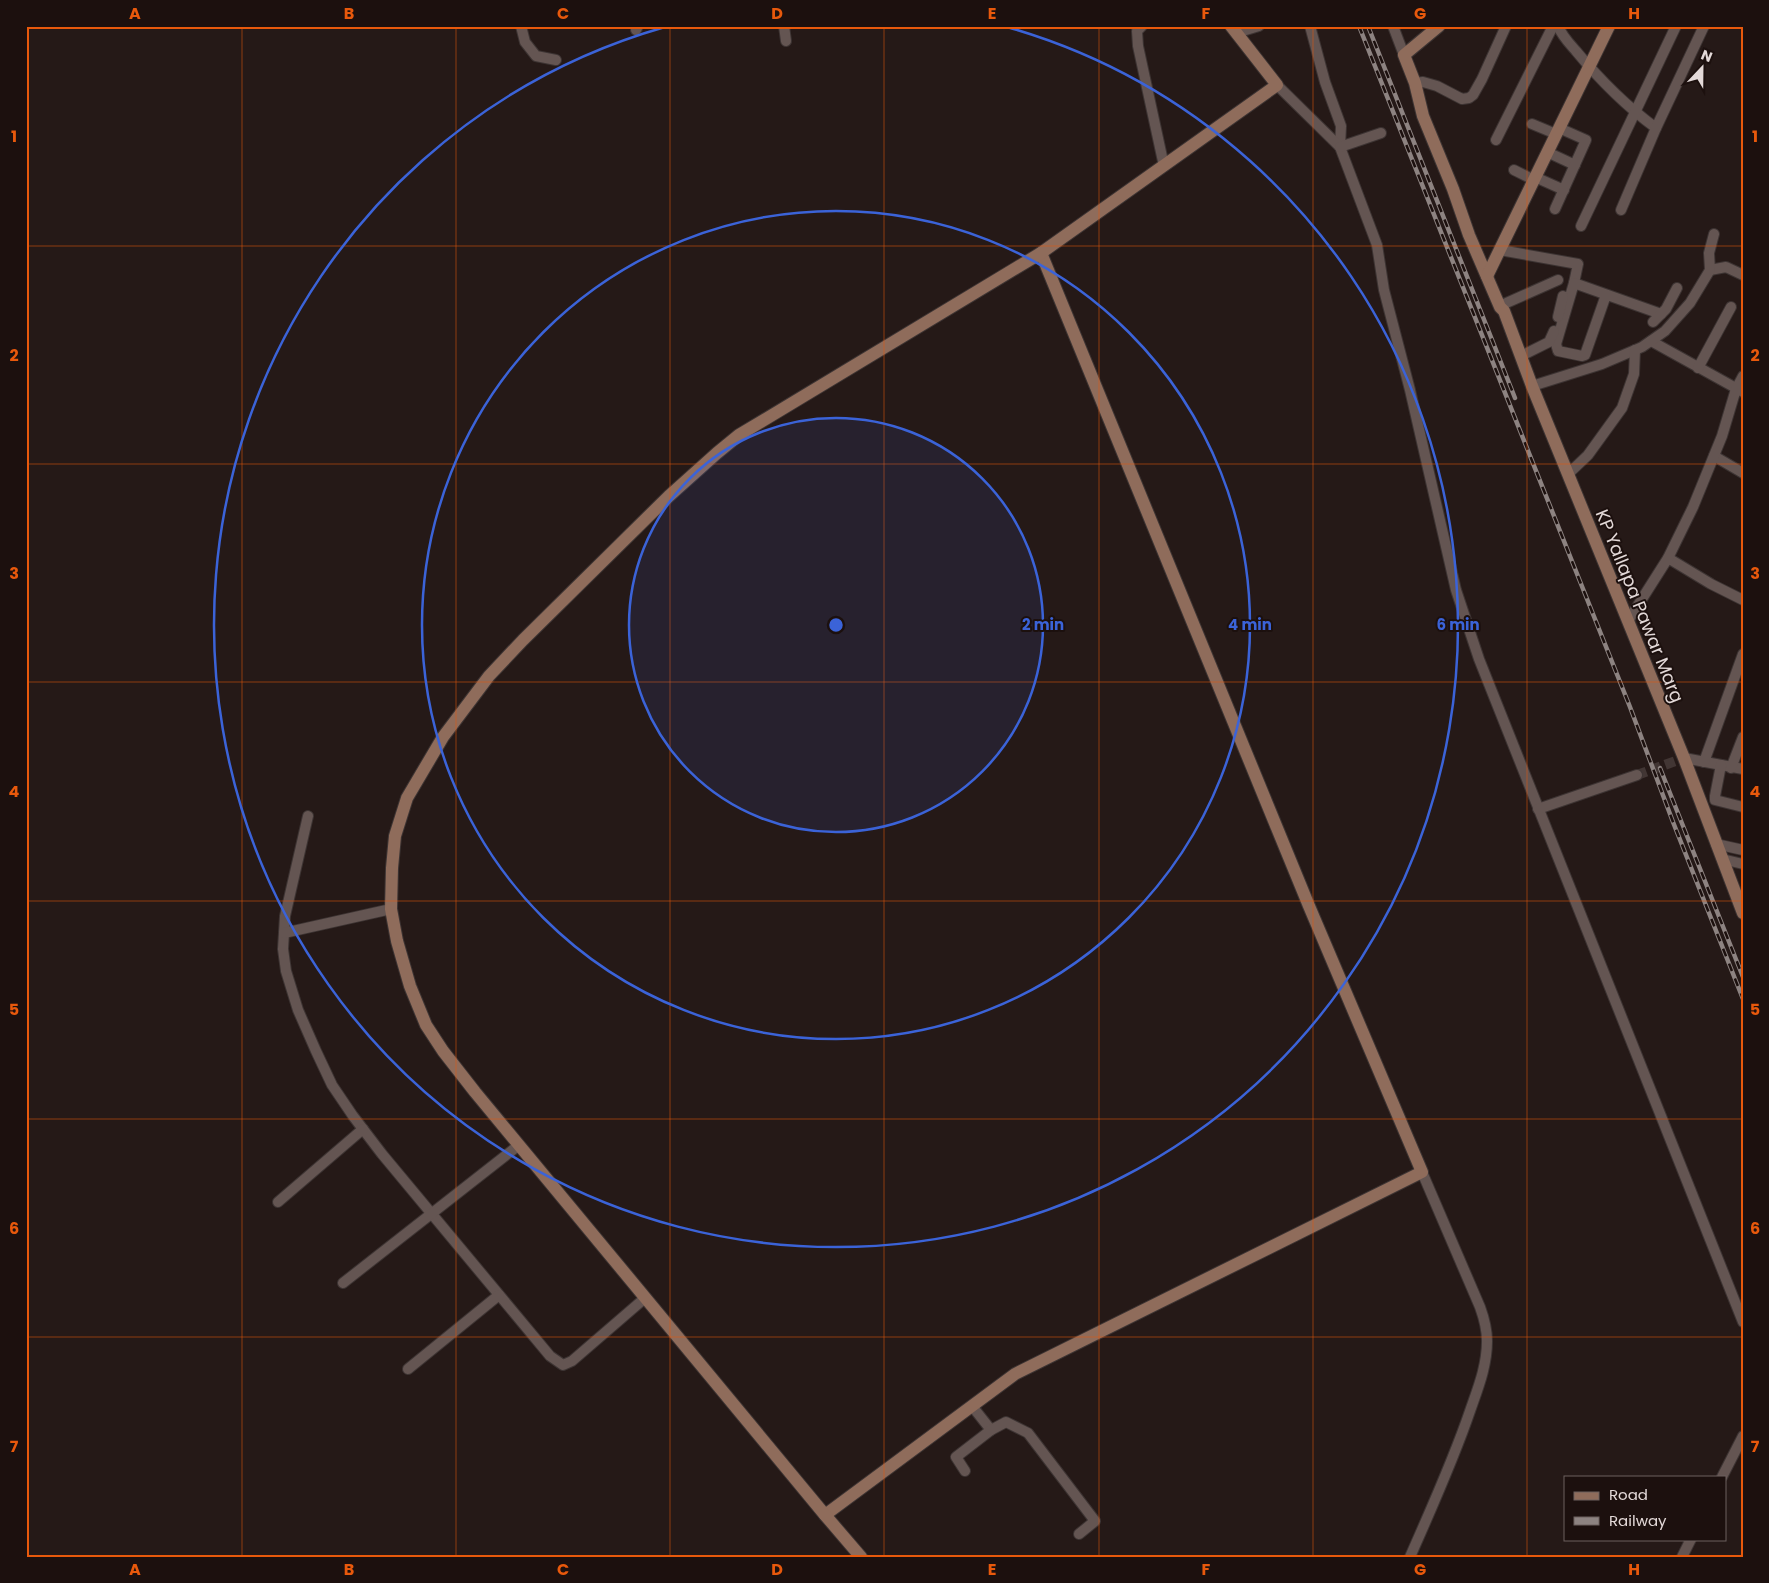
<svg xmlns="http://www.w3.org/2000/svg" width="1769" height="1583" font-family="Poppins,sans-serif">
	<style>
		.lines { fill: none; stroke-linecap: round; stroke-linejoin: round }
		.street-tunnel { stroke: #423634; stroke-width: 10; stroke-dasharray: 10 5; stroke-linecap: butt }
		.street-casing { stroke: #3d3433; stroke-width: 12 }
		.secondary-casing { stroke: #3d3433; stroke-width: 14 }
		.street { stroke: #645552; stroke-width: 10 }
		.secondary { stroke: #8f6c5b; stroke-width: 12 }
		.rail-casing { stroke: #8d8381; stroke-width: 4.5 }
		.rail { stroke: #1c100e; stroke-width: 2.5; stroke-dasharray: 8; stroke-linecap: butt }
		.grid { fill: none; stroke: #e8590c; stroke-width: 1; stroke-opacity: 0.55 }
		.ring { fill: none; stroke: #3b63d8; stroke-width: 2.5 }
		.labels { text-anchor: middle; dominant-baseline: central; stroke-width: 4; stroke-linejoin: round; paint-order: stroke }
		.street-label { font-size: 18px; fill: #e3d9d8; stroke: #1c100e }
		.centre { fill: #3b63d8; stroke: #1c100e; stroke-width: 2.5 }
		.ring-label { font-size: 15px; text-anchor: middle; font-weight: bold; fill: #3b63d8; stroke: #1c100e; stroke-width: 4; stroke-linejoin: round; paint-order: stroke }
		.neatline { fill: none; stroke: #e8590c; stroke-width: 2 }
		.grid-label { font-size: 16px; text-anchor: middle; font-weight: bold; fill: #e8590c }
	</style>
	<rect width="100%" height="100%" fill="#251917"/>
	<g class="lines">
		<!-- street-tunnel -->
		<polyline class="street-tunnel" points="1637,775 1684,758"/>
		<defs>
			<g id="street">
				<polyline points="521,26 525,42 536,56 556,60"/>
				<polyline points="784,26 786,41"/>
				<polyline points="1142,26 1137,31 1138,46 1164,166"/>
				<polyline points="1310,26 1325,82 1341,126 1340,147 1377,245 1384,290 1410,390 1456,590 1479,659 1743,1322"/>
				<polyline points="1393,26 1404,55"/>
				<path d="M1558,26C1562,36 1569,43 1576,51C1600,80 1626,106 1656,128"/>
				<polyline points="636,30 638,26"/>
				<polyline points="1236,33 1259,26"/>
				<polyline points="1415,83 1423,82 1437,86 1462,99 1469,98 1473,95 1482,79 1506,26"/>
				<polyline points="1277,85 1340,147"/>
				<polyline points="1532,124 1556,134"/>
				<polyline points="1496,140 1553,26"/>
				<polyline points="1340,147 1381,133"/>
				<polyline points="1547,152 1575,165"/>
				<polyline points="1514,170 1534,180"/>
				<polyline points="1535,177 1564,190"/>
				<polyline points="1555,209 1586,140 1559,128"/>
				<polyline points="1621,210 1656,128 1704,26"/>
				<polyline points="1581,226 1676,26"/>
				<polyline points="1500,250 1578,264 1574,283"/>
				<polyline points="1710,270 1726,267 1743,275"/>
				<polyline points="1606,295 1585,355 1582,356 1558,351 1556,344 1574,283 1661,314"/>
				<polyline points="1504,304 1558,280"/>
				<polyline points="1558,317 1563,296"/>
				<polyline points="1653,322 1666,309 1677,288"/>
				<polyline points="1651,341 1743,392"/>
				<polyline points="1521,356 1549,342 1554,331"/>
				<polyline points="1698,368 1731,307"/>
				<polyline points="1532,386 1602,364 1642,347 1665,331 1690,303 1710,270 1709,253 1714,234"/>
				<polyline points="1714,456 1743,473"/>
				<polyline points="1568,474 1588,455 1622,408 1634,374 1635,350"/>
				<polyline points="1668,558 1711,584 1743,600"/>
				<polyline points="1628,621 1668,558 1693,507 1722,436 1736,389 1743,376"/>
				<polyline points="1684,758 1743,769"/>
				<polyline points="1704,762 1743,654"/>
				<polyline points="1721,765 1715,796 1715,800 1743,807"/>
				<polyline points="1731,768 1743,737"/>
				<polyline points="1538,809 1637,775"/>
				<polyline points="308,816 285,916 283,949 286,971 298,1010 316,1051 332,1085 353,1116 382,1154 550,1356 563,1365 572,1361 645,1298"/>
				<polyline points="1716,844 1743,850"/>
				<polyline points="1722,859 1743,864"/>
				<polyline points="284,933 391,909"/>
				<polyline points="278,1202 363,1129"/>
				<polyline points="343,1283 519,1145"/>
				<polyline points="408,1369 499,1295"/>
				<polyline points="972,1406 991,1430"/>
				<polyline points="965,1471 956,1457 991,1430 1006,1422 1028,1433 1095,1521 1079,1534"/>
				<polyline points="1722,1477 1743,1436"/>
				<path d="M1410,1557C1431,1509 1453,1461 1470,1411C1478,1388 1487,1366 1487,1341C1487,1329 1484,1318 1480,1307L1422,1172"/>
				<polyline points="1682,1557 1691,1539"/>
			</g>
			<g id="secondary">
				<polyline points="1439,26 1404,55 1415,83 1423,116 1453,189 1469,235 1500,307 1504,311 1532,386 1684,758 1743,913"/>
				<polyline points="1487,276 1609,26"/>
				<polyline points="825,1515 1015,1374 1422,1172 1309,906 1041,253"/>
				<polyline points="861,1557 825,1515 475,1092 443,1051 426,1025 410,986 397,941 391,909 392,868 395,836 407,798 443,737 489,676 523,640 669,496 717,453 739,435 1041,253 1277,85 1231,26"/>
			</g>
		</defs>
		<!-- street casing -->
		<use href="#street" class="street-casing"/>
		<!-- secondary casing -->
		<use href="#secondary" class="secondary-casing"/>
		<!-- street -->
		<use href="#street" class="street"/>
		<!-- secondary -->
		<use href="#secondary" class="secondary"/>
		<defs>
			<g id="rail">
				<polyline points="1359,26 1630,707 1673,822 1743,999"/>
				<polyline points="1368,26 1515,398"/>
				<polyline points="1660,768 1743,977"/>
			</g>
		</defs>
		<!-- rail casing -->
		<use href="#rail" class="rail-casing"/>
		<!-- rail -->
		<use href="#rail" class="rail"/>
	</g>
	<!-- grid -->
	<path class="grid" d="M242,26V1557M456,26V1557M670,26V1557M884,26V1557M1099,26V1557M1313,26V1557M1527,26V1557M26,246H1743M26,464H1743M26,682H1743M26,901H1743M26,1119H1743M26,1337H1743"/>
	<!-- distance rings -->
	<circle cx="836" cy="625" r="207" fill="#3b63d8" fill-opacity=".12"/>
	<g class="ring">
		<circle cx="836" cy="625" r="207"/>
		<circle cx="836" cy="625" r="414"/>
		<path d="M1007 27A622 622 0 1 1 665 27"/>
	</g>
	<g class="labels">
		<!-- street labels -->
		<g class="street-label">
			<text transform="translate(1640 606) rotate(68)">KP Yallapa Pawar Marg</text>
		</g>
	</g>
	<circle cx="836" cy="625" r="8" class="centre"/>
	<g class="ring-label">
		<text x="1043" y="630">2 min</text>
		<text x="1250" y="630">4 min</text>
		<text x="1458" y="630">6 min</text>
	</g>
	<!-- border -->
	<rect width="1769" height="1583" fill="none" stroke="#1c100e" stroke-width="55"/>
	<!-- legend -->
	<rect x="1564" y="1476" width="162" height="65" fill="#1c100e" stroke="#6c605f"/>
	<rect x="1574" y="1492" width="25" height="8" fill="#8f6c5b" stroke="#6c605f"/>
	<text x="1609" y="1500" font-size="15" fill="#e3d9d8">Road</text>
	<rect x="1574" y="1517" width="25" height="8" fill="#8d8381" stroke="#6c605f"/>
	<text x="1609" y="1526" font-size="15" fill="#e3d9d8">Railway</text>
	<!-- north arrow -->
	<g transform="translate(1702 68) rotate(22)" stroke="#1c100e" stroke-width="4" paint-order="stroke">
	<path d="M0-4L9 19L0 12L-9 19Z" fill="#e3d9d8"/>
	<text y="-8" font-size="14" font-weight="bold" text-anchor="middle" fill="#e3d9d8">N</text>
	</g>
	<rect x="28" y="28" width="1714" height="1528" class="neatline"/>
	<g class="grid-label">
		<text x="135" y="19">A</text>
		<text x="349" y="19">B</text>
		<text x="563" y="19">C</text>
		<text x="777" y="19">D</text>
		<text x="992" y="19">E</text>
		<text x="1206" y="19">F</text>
		<text x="1420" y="19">G</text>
		<text x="1634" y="19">H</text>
		<text x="14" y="142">1</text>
		<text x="1755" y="142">1</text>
		<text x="14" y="361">2</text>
		<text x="1755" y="361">2</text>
		<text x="14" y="579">3</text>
		<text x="1755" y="579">3</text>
		<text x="14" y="797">4</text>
		<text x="1755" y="797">4</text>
		<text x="14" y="1015">5</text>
		<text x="1755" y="1015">5</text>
		<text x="14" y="1234">6</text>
		<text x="1755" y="1234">6</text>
		<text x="14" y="1452">7</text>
		<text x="1755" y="1452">7</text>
		<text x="135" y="1575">A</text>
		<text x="349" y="1575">B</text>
		<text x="563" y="1575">C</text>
		<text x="777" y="1575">D</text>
		<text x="992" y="1575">E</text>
		<text x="1206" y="1575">F</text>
		<text x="1420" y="1575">G</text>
		<text x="1634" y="1575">H</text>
	</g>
</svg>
